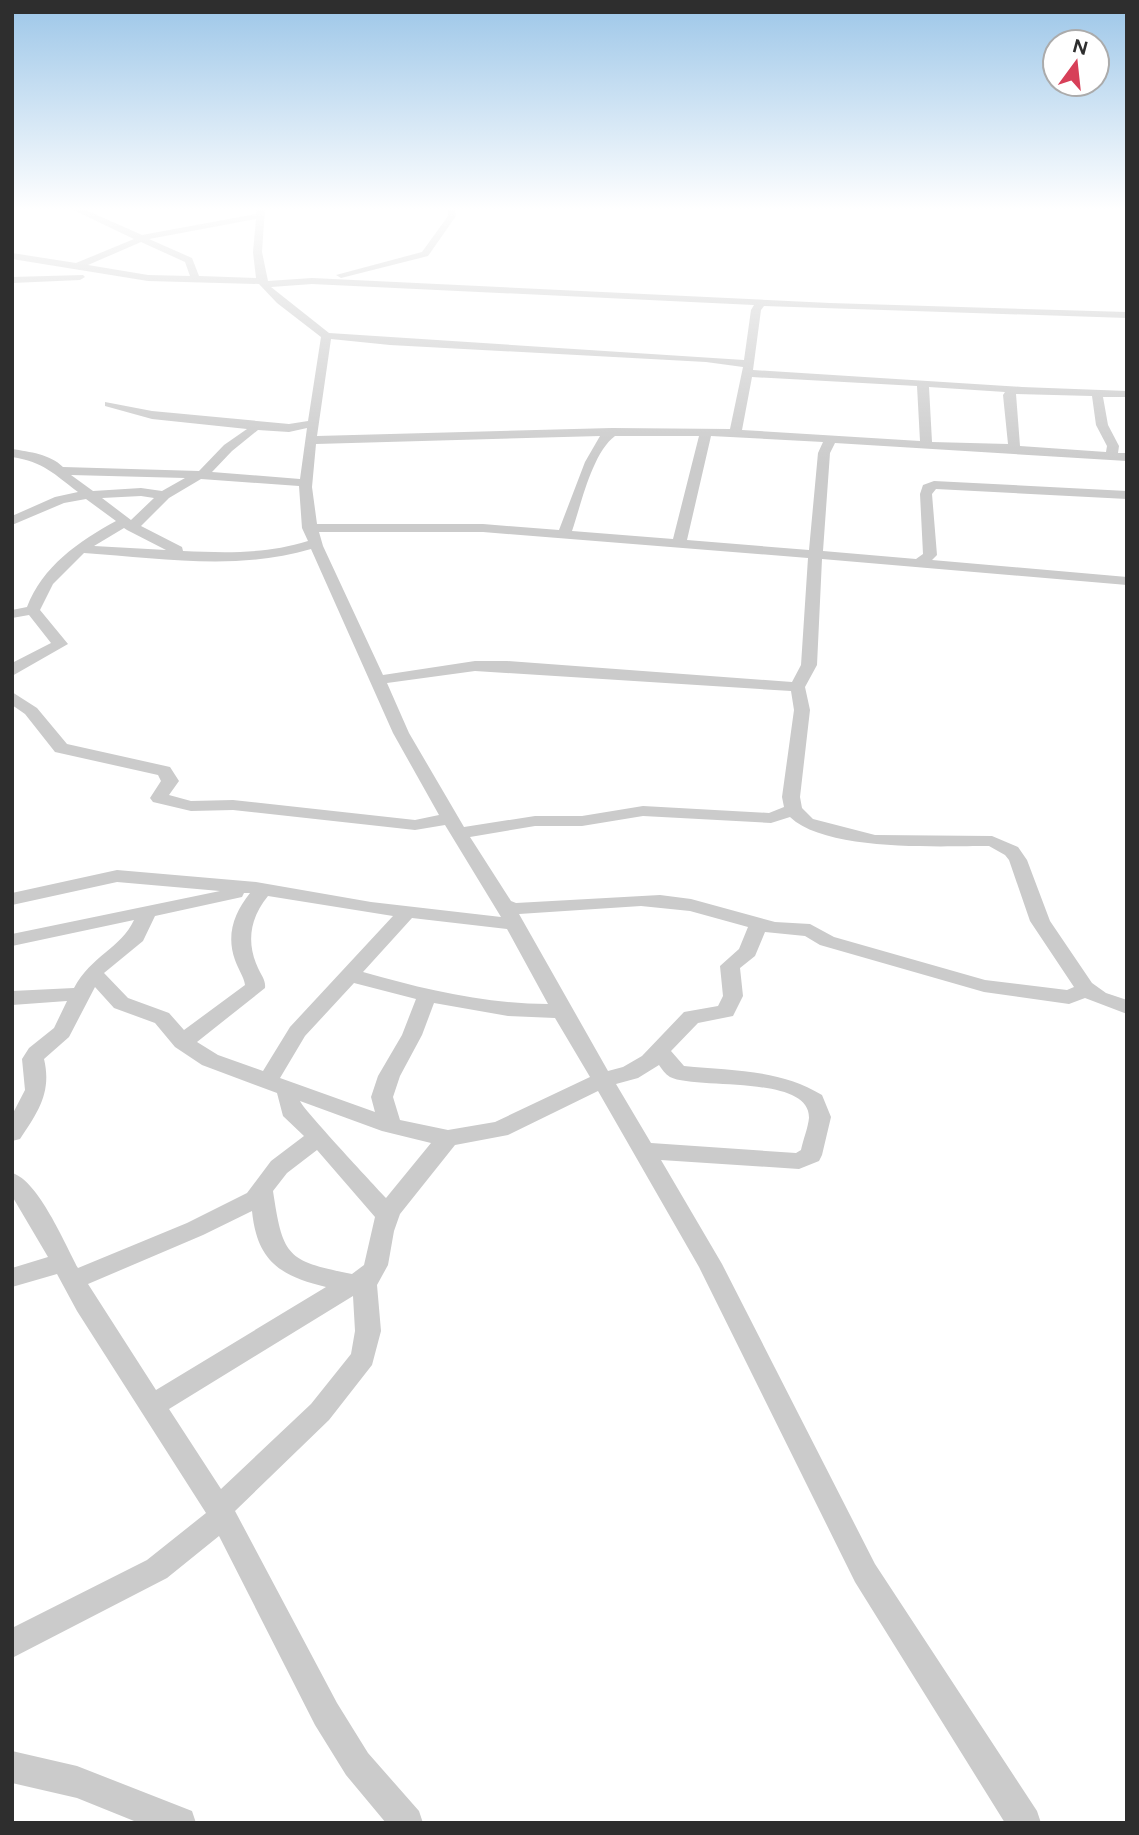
<svg xmlns="http://www.w3.org/2000/svg" width="1139" height="1835" font-family="Figtree,sans-serif">
	<style>
		.lines { fill: none; stroke-linecap: round; stroke-linejoin: round }
		.minor { fill: #cbcbcb; fill-rule: evenodd }
	</style>
	<rect width="100%" height="100%" fill="#fff"/>
	<g class="lines">
		<!-- minor -->
		<g class="minor">
			<path d="M67,207H79L142,235L256,214L257,207H265L262,252L268,281L312,278L830,303L1127,312V318L764,306L761,310L753,370L1022,387L1127,391V397H1103L1108,425L1119,446L1118,453H1127V461L835,443L830,453L823,551L916,559L923,554L920,494L923,485L934,481L1127,491V499L936,489L932,494L937,555L932,560L1127,577V585L822,559L817,665L805,687L810,710L800,797L802,808L813,819L875,835L992,836L1018,847L1027,860L1050,921L1092,983L1106,993L1127,1000V1014L1085,998L1069,1004L984,992L820,945L805,936L765,932L755,956L740,968L743,996L733,1016L698,1023L671,1051L684,1066C732,1071 779,1069 822,1095L831,1117L822,1155L819,1161L799,1169L661,1160L722,1264L875,1564L1037,1811L1041,1823H1005L855,1582L699,1267L598,1091L508,1135L455,1145L400,1214L394,1231L388,1265L377,1285L381,1331L372,1365L329,1420L235,1511L337,1703L368,1753L419,1811L423,1823H386L346,1775L315,1725L219,1536L167,1578L12,1658V1628L147,1560L206,1513L77,1311L57,1274L12,1287V1268L48,1257L12,1196V1173C38,1180 65,1244 78,1268L187,1223L247,1193L271,1161L304,1136L283,1116L277,1093L202,1065L175,1047L155,1023L114,1008L95,987L69,1037L44,1059C52,1092 38,1112 20,1139L12,1141V1115L25,1090L22,1059L29,1048L54,1028L67,1001L12,1005V991L74,988C91,956 121,948 134,920L12,946V934L220,891L117,882L12,905V893L117,870L256,882L371,902L501,917L445,825L415,830L233,810L191,811L153,802L150,798L161,781L158,775L55,752L25,714L12,705V692L37,708L67,744L170,767L179,781L169,795L191,801L233,800L415,820L439,815L393,733L311,549C238,571 159,558 84,553L53,584L40,610L68,644L12,676V663L51,643L29,615L12,618V610L27,607C42,567 79,541 116,521L86,499L64,503L12,525V516L55,497L78,492C54,474 44,462 12,457V449C30,452 50,454 63,467L199,471L224,445L247,429L152,419L105,406V402L152,411L289,424L308,421L321,337L277,303L259,284L148,281L12,259V253L76,263L134,239ZM256,219L253,252L256,278L199,276L192,258L149,239ZM141,242L185,262L190,276L148,275L88,265ZM312,284L754,305L751,310L744,360L329,333L271,287ZM331,339L390,345L706,362L743,367L730,429L612,428L317,436ZM752,377L917,386L920,441L742,430ZM929,387L1005,392L1003,395L1008,444L932,442ZM1016,394L1092,396L1096,425L1107,446L1106,452L1020,446ZM307,428L300,479L212,472L232,451L258,430L289,432ZM600,436L585,462L559,530L483,524H317L312,487L316,444ZM615,436H699L673,539L572,531C581,505 592,453 615,436ZM711,436L823,442L818,453L809,550L687,540ZM71,475L185,478L162,491L141,488L93,491ZM201,479L299,486L302,528L308,541C266,554 227,553 183,551L182,547L141,526L169,498ZM141,496L154,498L131,520L102,498ZM124,528L127,530L166,550L94,546ZM319,532H483L808,558L801,665L792,682L507,661H475L383,675L323,546ZM475,671L791,691L794,710L782,797L784,807L769,813L643,806L582,816H535L464,827L409,733L387,683ZM643,816L771,823L790,817C827,852 939,846 989,846L1005,855L1009,860L1030,921L1074,987L1067,990L985,980L834,937L810,924L775,922L691,899L660,895L516,903L511,901L470,837L535,826H582ZM244,893H250C234,913 226,935 235,960C238,969 244,977 245,985L184,1030L169,1013L128,998L104,973L143,941L155,916L242,897ZM268,896L393,916L290,1027L263,1071L218,1055L197,1042L265,988C266,980 261,975 258,968C246,942 250,918 268,896ZM641,906L690,911L748,927L739,949L720,966L723,996L718,1006L684,1012L642,1056L623,1067L608,1071L519,914ZM412,918L507,929L548,1004C485,1004 423,989 363,972ZM354,983L416,999L402,1035L378,1076L371,1097L375,1112L280,1078L305,1036ZM434,1003L508,1016L555,1018L590,1077L495,1122L448,1130L400,1120L393,1097L400,1076L422,1035ZM659,1065C662,1069 665,1074 670,1077C696,1090 810,1074 809,1118C808,1128 803,1140 801,1150L796,1153L651,1143L616,1084L638,1078ZM300,1101L382,1131L431,1143L386,1198C374,1185 302,1108 300,1101ZM317,1150L375,1217L364,1265L352,1274C287,1261 283,1257 273,1191L287,1173ZM252,1211C257,1261 280,1276 326,1287L156,1390L88,1284L203,1235ZM353,1296L355,1331L351,1354L311,1404L221,1489L169,1409Z"/>
			<polygon points="447,207 455,207 456,216 428,256 341,278 336,275 422,252 448,216"/>
			<polygon points="83,275 85,277 80,280 12,283 12,277"/>
			<polygon points="12,1751 77,1766 192,1811 196,1823 139,1823 77,1798 12,1783"/>
		</g>
	</g>
	<!-- sky -->
	<linearGradient id="sky" x2="0" y2="1"><stop stop-color="#9cc6e8"/><stop offset="0.45" stop-color="#fff"/><stop offset="1" stop-color="#fff" stop-opacity="0"/></linearGradient>
	<rect width="1139" height="464" fill="url(#sky)"/>
	<!-- border -->
	<rect width="1139" height="1835" fill="none" stroke="#2e2e2e" stroke-width="28"/>
	<!-- north arrow -->
	<g transform="translate(1076 63) rotate(15)"><circle r="33" fill="#ffffff" stroke="#ababab" stroke-width="2"/>
	<path d="M0-5L12 26L0 18L-12 26Z" fill="#d73f58"/>
	<text y="-10" font-size="19" font-weight="bold" text-anchor="middle" fill="#2e2e2e">N</text>
	</g>
</svg>
